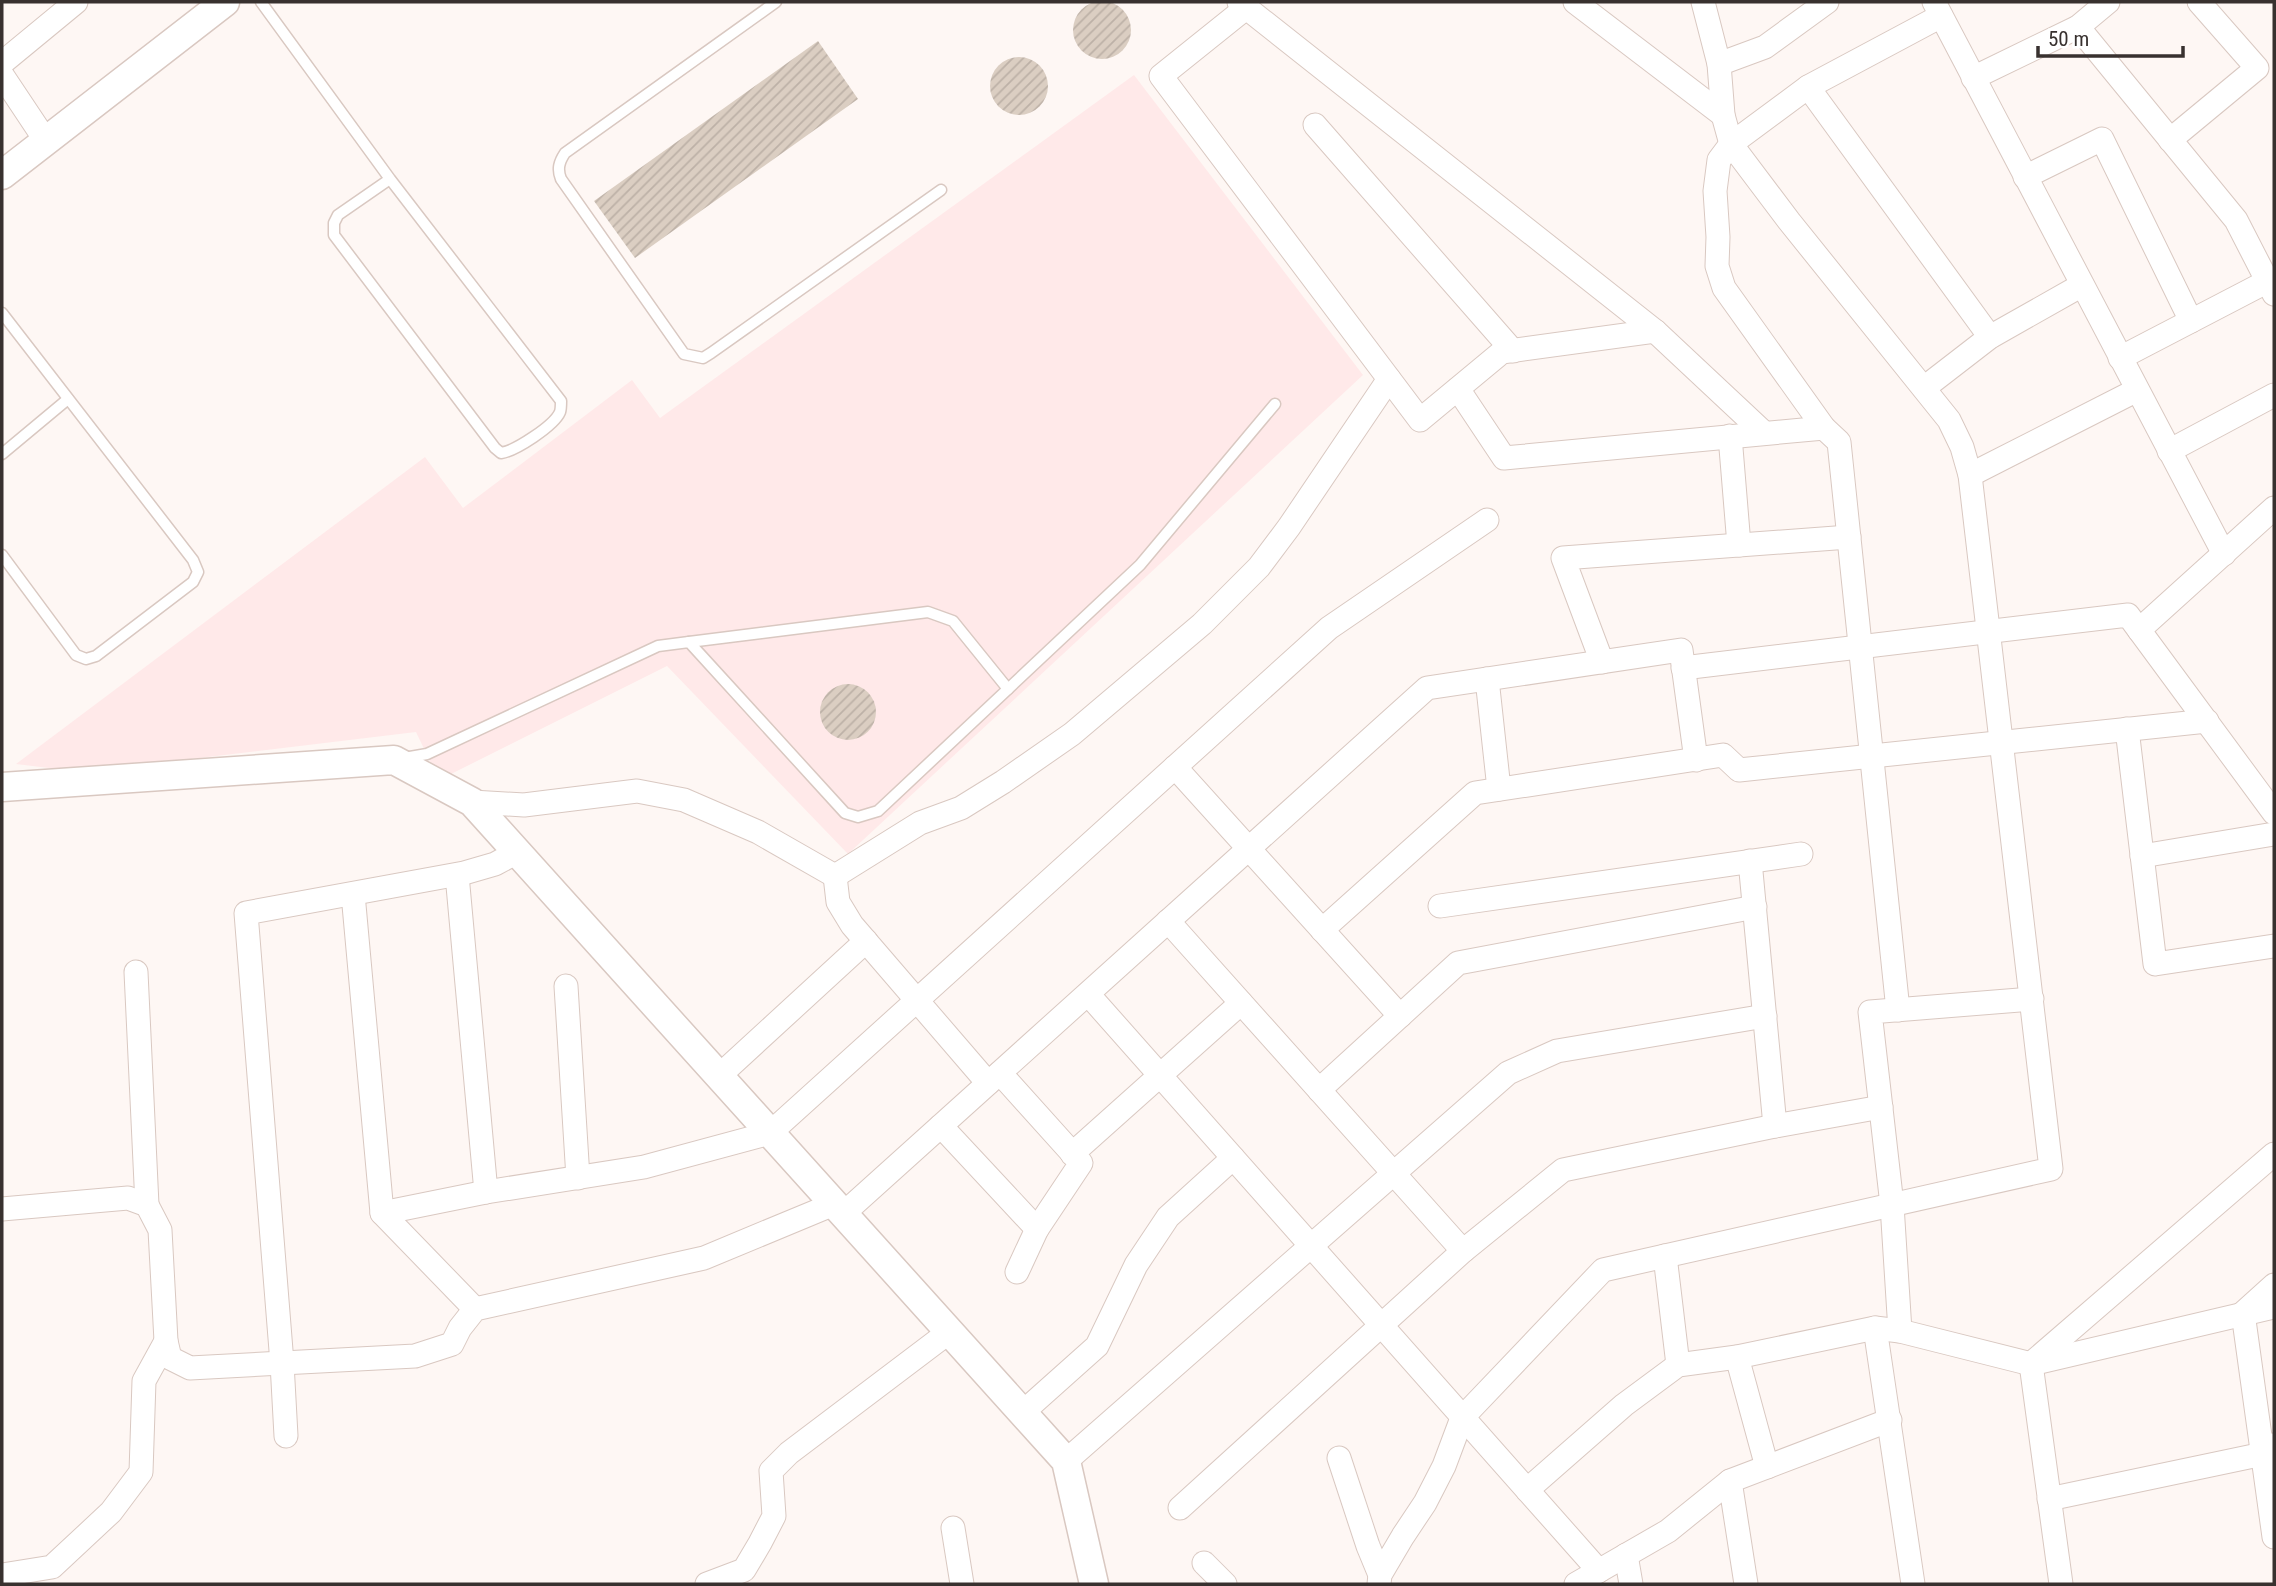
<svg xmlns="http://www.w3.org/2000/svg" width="2276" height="1586" font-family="'Roboto Condensed',sans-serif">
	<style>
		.industrial { fill: #ffe9e9 }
		.building { fill: url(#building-hatch) }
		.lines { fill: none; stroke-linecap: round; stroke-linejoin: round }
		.service-casing { stroke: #d9c8c1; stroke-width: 13 }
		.minor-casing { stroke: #d9c8c1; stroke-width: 25 }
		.tertiary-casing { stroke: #d9c8c1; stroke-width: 31 }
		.service { stroke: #fff; stroke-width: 10 }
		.minor { stroke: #fff; stroke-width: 23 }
		.tertiary { stroke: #fff; stroke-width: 28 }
	</style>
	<defs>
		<pattern id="building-hatch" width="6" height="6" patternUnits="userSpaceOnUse" patternTransform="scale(1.75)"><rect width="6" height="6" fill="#dbcec2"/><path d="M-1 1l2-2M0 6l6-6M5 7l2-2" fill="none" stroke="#bdb1a7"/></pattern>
	</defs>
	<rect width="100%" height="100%" fill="#fef7f4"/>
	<!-- industrial -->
	<polygon class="industrial" points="1134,75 1363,375 848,854 667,666 439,780 416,732 82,772 16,764 425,457 463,508 632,380 660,418"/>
	<!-- building -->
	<g class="building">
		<circle cx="1102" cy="30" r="29"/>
		<polygon points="818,41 858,99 635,258 594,201"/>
		<circle cx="1019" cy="86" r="29"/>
		<circle cx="848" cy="712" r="28"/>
	</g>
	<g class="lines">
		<defs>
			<g id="service">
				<path d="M261,2L390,179L561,401C561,405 561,409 560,412C554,426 515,451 501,453L495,448L334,235V223L338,215L390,179"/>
				<path d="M776,2L565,153C559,162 557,169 561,179L684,354L703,358L711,353L941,190"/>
				<polyline points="2,313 193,560 198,572 193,582 96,656 86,659 76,655 2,555"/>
				<polyline points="2,454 68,399"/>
				<polyline points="689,642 928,612 953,621 1008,689"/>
				<polyline points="404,758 427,754 658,646 689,642 845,813 858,817 878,811 1140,565 1275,404"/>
			</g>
			<g id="minor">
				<polyline points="1239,2 1655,331 1764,433"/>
				<polyline points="1575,2 1723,115"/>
				<polyline points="1934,2 2224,554"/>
				<polyline points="1247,7 1161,76 1420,420 1502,352 1655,331"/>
				<polyline points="2078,27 2236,220 2274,294"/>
				<polyline points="2,63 76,2"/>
				<polyline points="1719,64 1765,47 1827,2"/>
				<polyline points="2,75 46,141"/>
				<polyline points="1973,78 2078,27 2108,2"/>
				<polyline points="1808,87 1990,337"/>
				<polyline points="1315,125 1513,351"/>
				<polyline points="2170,140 2257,68 2199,2"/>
				<polyline points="2025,177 2102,139 2191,321"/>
				<polyline points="2120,358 2268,281"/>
				<polyline points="1924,388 1990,337 2082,285"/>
				<polyline points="1458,389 1504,458 1824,428"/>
				<polyline points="1730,436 1739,545"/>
				<polyline points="2169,451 2274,395"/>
				<polyline points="1970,475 2137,390"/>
				<polyline points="2139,630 2274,508"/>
				<polyline points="1602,662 1563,558 1849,537"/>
				<polyline points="1683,668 2128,615 2274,813"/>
				<polyline points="1487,679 1499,789"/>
				<polyline points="2127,729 2155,964 2274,946"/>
				<polyline points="1175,767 1400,1016"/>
				<polyline points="472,802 524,805 637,791 684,800 758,832 835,876"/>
				<polyline points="2142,856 2274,834"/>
				<polyline points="1750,861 1775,1126"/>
				<polyline points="457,875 486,1192"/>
				<polyline points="835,876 920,823 961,808 1003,782 1072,734 1202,624 1259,567 1289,527 1389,379"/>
				<polyline points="835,876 838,902 852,925 988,1083"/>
				<polyline points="353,894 382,1213 475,1309"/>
				<polyline points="1440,906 1801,854"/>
				<polyline points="1168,921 1463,1251"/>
				<polyline points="1322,930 1475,793 1723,755 1739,770 2207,721"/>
				<polyline points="136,972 147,1205"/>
				<polyline points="566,986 578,1178"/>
				<polyline points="1088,994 1599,1571"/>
				<polyline points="1898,1010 1839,442 1824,428 1724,288 1717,266 1718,237 1715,191 1719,160 1731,144 1808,87 1941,16"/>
				<polyline points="1000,1073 1081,1163 1037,1229 1017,1272"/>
				<polyline points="719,1076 866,941"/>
				<polyline points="1319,1090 1458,963 1755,907"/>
				<polyline points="941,1126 1037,1229"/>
				<polyline points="1072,1154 1241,1003"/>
				<polyline points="2,1209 128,1198 147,1205 160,1230 166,1341 170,1358 190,1368 415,1356 452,1344 460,1328 475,1309 704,1258 834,1204"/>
				<polyline points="382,1213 486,1192 644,1167 770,1133 1329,628 1487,520"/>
				<polyline points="843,1214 1427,688 1681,650 1696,760"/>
				<polyline points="1665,1256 1678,1365"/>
				<polyline points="2274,1285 2243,1313 2274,1537"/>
				<polyline points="1875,1328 1913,1584"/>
				<polyline points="1900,1331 1892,1205 1870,1012 2032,999"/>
				<polyline points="1737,1357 1767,1467"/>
				<polyline points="2033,1362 2274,1154"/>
				<polyline points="2031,1364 2061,1584"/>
				<polyline points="1022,1413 1097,1346 1136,1265 1168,1217 1233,1158"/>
				<polyline points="286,1436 282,1363 246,913 464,873 495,864 517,852"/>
				<polyline points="1339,1458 1368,1546 1380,1575"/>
				<polyline points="1066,1461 1508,1073 1557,1051 1765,1016"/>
				<polyline points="1730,1481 1746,1584"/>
				<polyline points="1527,1490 1624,1405 1678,1365 1737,1357 1875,1328 1900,1331 2031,1364 2274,1307"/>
				<polyline points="2049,1499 2263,1454 2272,1445"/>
				<polyline points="1180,1508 1463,1251 1563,1170 1775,1126 1881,1107"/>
				<polyline points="953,1528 962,1584"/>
				<polyline points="1626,1555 1631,1584"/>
				<polyline points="1204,1563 1225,1584"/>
				<polyline points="2,1575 52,1567 111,1512 141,1472 144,1381 166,1341"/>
				<polyline points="707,1584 744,1570 760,1543 774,1516 771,1471 789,1453 949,1332"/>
				<polyline points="1379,1584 1380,1575 1403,1536 1425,1503 1444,1466 1462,1418 1603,1270 2051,1169 1970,475 1962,447 1949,420 1789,221 1731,144 1723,115 1719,64 1703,2"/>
				<polyline points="1576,1584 1668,1531 1730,1481 1890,1420"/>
			</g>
			<g id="tertiary">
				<polyline points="2,175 225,2"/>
				<polyline points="2,787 394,760 472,802 1066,1461 1094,1584"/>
			</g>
		</defs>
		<!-- service casing -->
		<use href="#service" class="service-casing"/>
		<!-- minor casing -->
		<use href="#minor" class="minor-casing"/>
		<!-- tertiary casing -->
		<use href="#tertiary" class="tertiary-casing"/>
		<!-- service -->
		<use href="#service" class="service"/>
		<!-- minor -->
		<use href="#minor" class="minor"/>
		<!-- tertiary -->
		<use href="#tertiary" class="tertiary"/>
	</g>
	<!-- border -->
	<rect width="2276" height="1586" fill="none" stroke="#38312f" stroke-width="7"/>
	<!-- scale -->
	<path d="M2038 46v10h145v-10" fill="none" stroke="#38312f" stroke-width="3.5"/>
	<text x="2048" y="46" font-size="21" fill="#38312f" stroke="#ffffff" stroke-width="5" paint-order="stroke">50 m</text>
</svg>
